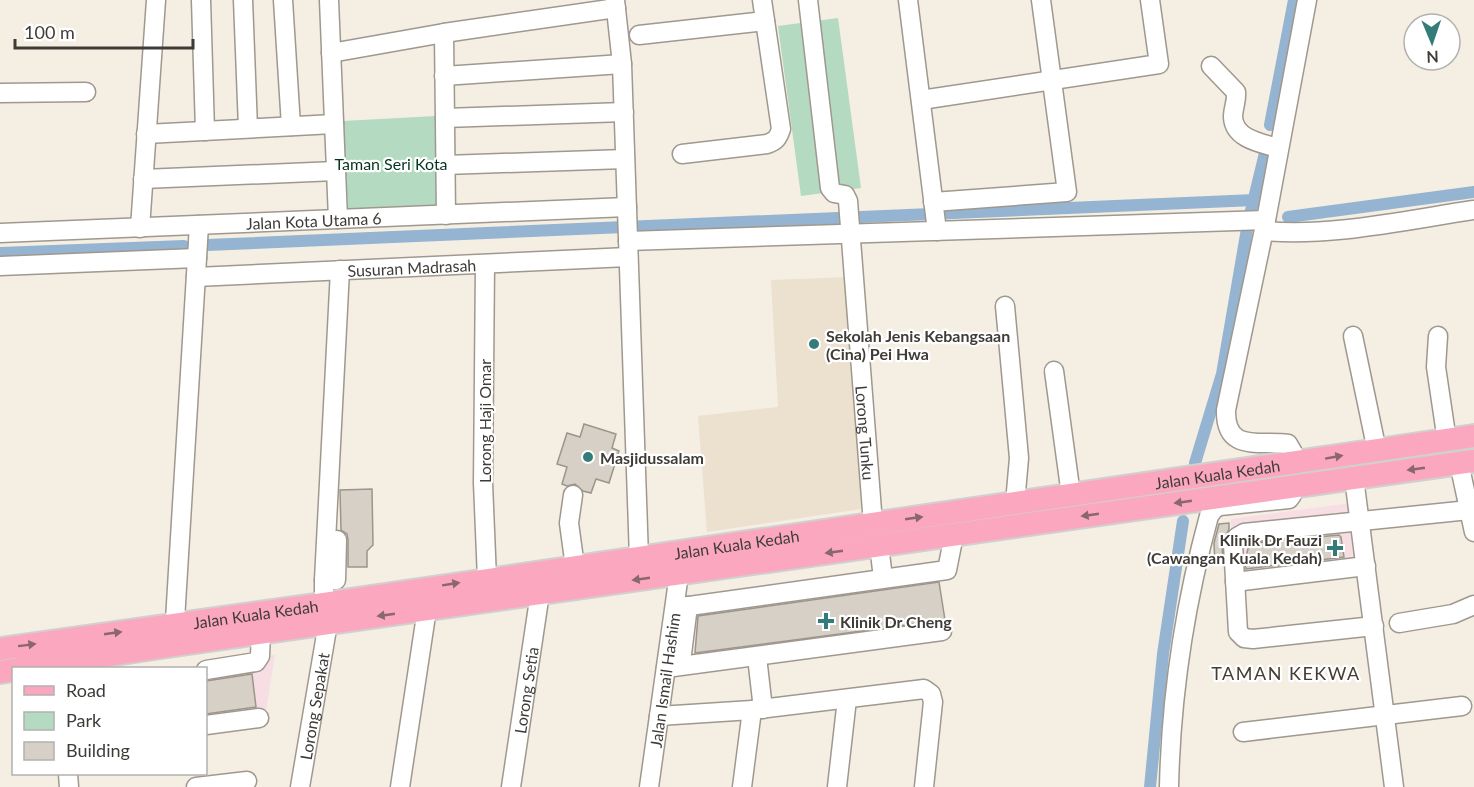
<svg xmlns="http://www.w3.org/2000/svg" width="1474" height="787" font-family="Lato,sans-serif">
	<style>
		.commercial { fill: #f7dde4 }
		.built { fill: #ece0cf }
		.green { fill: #b4dac1 }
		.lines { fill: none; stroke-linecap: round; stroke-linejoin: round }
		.canal { stroke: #95b4d1; stroke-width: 12 }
		.building { fill: #d7d0c6; stroke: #9b958b; stroke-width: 1.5 }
		.minor-casing { stroke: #9f988e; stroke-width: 21 }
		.major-casing { stroke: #d1d0cf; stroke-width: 26 }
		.minor { stroke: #fff; stroke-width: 18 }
		.major { stroke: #faa7bf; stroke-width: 22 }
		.oneway { fill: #8a676e }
		.poi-dot { fill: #347c7a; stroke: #fff; stroke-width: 2 }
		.labels { text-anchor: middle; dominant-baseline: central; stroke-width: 4.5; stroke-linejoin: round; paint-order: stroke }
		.park-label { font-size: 16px; fill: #04351d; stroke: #fff }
		.street-label { font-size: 16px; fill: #3f3c38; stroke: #fff }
		.poi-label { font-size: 16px; font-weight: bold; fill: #3f3c38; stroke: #fff; text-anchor: start }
		.neighbourhood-label { font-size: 18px; letter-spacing: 1.5px; fill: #433d35; stroke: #fff }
	</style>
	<rect width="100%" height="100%" fill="#f5eee3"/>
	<!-- commercial -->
	<g class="commercial">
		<polygon points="1366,501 1375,572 1233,590 1231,519"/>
		<polygon points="275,655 264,723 206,731 206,668 180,668"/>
	</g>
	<!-- built -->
	<polygon class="built" points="850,277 861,509 707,532 698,416 778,407 771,280"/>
	<!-- green -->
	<g class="green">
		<polygon points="838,18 861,188 801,196 778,26"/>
		<polygon points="436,116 436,206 348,210 343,121"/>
	</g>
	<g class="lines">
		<!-- canal -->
		<g class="canal">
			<polyline points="1270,125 1294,0"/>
			<polyline points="1288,217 1474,192"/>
			<polyline points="207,245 1255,200"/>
			<polyline points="0,253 184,246"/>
			<polyline points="1195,463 1222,374 1248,223 1266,149"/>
			<polyline points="1150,787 1163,654 1183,521"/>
		</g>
	</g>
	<!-- building -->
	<g class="building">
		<polygon points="584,424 616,434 612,448 619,451 609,483 596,479 591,493 583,491 575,484 567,486 562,484 567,467 557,464 567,433 580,437"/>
		<polygon points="372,489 373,545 367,551 367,567 348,567 348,540 347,534 341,530 340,490"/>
		<polygon points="1229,523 1229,529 1222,544 1223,564 1215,565 1214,543 1219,524"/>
		<polygon points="1339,535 1341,537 1344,557 1246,569 1245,560 1248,549 1254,543"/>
		<polygon points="939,582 945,620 695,653 698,616"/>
		<polygon points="252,674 256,707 206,714 206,681"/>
	</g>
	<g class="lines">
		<defs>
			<g id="minor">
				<polyline points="201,0 205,131"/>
				<polyline points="243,0 248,128"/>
				<polyline points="283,0 291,126"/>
				<polyline points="329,0 338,219"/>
				<polyline points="615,0 622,64 639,558"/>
				<path id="s1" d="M808,0L830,188L834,193L845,195L848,201L873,524"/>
				<polyline points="908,0 937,231"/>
				<polyline points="444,33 446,215"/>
				<polyline points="639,35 765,21"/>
				<polyline points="331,53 444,33 616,8"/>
				<path d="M1211,66L1236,92C1237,101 1233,108 1233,117C1234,139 1261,143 1278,148"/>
				<polyline points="444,76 622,64"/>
				<polyline points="0,93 86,92"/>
				<polyline points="921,100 1159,64 1150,0"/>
				<polyline points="445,118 624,112"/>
				<polyline points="146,134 334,124"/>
				<path d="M682,154L767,144C776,141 778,138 781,129L762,0"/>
				<polyline points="445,165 625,159"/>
				<polyline points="143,179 336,171"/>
				<polyline points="933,202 1067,192 1041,0"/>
				<polyline points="140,228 156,0"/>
				<path d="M1264,231C1332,237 1406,220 1474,210"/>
				<path id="s2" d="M0,233L627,207"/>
				<polyline points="628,241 1266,220"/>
				<polyline points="485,264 483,483 487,579"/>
				<polyline points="0,266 197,258"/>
				<path id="s3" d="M196,277L628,257"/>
				<polyline points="1005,306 1019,458 1015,503"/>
				<polyline points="1353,336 1377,451"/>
				<polyline points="1438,336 1436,367 1447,441"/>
				<polyline points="1054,371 1071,495"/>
				<path d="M1299,463L1288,444C1259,440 1225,453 1226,410L1266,220L1307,0"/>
				<polyline points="1459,463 1474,532"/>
				<polyline points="1354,478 1394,787"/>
				<polyline points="573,495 569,523 575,567"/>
				<polyline points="879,545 883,578"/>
				<polyline points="324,580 336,580 337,540"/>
				<polyline points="1235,582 1366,566"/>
				<polyline points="324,604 324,580 340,270"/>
				<polyline points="675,608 947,570 954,535"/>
				<polyline points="1399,623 1453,614 1474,605"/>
				<polyline points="1374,626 1253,639 1244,638 1238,632 1233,544 1237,537 1244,533 1469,510"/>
				<polyline points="174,637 199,225"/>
				<polyline points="668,656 682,654 688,606"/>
				<polyline points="757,657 763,709"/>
				<polyline points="666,668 942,631"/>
				<polyline points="206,670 256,662 260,656 261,633"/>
				<polyline points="659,716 752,710 924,689 931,694 933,702 924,787"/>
				<polyline points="206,725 259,718"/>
				<polyline points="1243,732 1462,706"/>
				<polyline points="68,774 69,787"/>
				<polyline points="196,787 247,781"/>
				<path id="s4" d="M300,787L328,623"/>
				<polyline points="400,787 427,609"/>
				<path id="s5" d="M511,787L540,593"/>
				<path id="s6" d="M649,787L679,574"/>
				<polyline points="742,787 752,710"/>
				<polyline points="837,787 847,699"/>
				<path d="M1169,787C1171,695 1185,604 1209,516L1214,509L1220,506L1289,499L1292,495L1291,487"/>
			</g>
			<g id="major">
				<path id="s7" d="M0,649L324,604L1474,436"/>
				<polyline points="22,668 174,645 1474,461"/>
				<polyline points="0,672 14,670"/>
			</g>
		</defs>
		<!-- minor casing -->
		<use href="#minor" class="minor-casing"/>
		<!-- major casing -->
		<use href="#major" class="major-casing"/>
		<!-- minor -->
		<use href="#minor" class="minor"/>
		<!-- major -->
		<use href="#major" class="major"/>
	</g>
	<!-- one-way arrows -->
	<defs><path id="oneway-solid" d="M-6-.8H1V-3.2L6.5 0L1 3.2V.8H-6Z" transform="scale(1.5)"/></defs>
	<g class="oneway">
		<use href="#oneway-solid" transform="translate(1334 457) rotate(-10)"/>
		<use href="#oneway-solid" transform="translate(1416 469) rotate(172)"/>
		<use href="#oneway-solid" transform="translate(1183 502) rotate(172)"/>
		<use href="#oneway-solid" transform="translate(1090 515) rotate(172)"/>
		<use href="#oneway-solid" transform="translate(914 518) rotate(-8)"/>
		<use href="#oneway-solid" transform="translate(834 552) rotate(172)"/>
		<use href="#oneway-solid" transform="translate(641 579) rotate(172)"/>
		<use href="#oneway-solid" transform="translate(451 584) rotate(-9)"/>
		<use href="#oneway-solid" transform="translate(386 615) rotate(172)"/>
		<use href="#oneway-solid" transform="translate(113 633) rotate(-8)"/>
		<use href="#oneway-solid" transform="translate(27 645) rotate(-7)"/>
	</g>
	<!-- markers -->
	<g class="poi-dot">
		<circle cx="814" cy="344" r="6"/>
		<circle cx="588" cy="457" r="6"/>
		<path d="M1332 539h6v6h6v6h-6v6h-6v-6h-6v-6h6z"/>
		<path d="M823 612h6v6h6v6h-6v6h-6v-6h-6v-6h6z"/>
	</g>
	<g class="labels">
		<!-- park labels -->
		<g class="park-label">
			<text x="391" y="163">Taman Seri Kota</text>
		</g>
		<!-- street labels -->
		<g class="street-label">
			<text stroke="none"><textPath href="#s2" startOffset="314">Jalan Kota Utama 6</textPath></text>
			<text stroke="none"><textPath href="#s3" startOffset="216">Susuran Madrasah</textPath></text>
			<text transform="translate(484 421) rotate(-90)">Lorong Haji Omar</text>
			<text stroke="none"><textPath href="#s1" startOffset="446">Lorong Tunku</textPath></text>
			<text stroke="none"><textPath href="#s7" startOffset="1230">Jalan Kuala Kedah</textPath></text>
			<text stroke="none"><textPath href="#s7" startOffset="744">Jalan Kuala Kedah</textPath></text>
			<text stroke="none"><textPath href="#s7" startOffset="258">Jalan Kuala Kedah</textPath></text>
			<text stroke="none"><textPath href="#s6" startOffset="108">Jalan Ismail Hashim</textPath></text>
			<text stroke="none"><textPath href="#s5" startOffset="98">Lorong Setia</textPath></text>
			<text stroke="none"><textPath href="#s4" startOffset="82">Lorong Sepakat</textPath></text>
		</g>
		<!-- poi labels -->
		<g class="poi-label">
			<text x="826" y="335">Sekolah Jenis Kebangsaan<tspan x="826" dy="18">(Cina) Pei Hwa</tspan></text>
			<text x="600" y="457">Masjidussalam</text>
			<text x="1322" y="539" text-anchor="end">Klinik Dr Fauzi<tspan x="1322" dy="18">(Cawangan Kuala Kedah)</tspan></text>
			<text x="840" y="621">Klinik Dr Cheng</text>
		</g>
		<!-- neighbourhood labels -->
		<g class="neighbourhood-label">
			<text x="1286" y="673">TAMAN KEKWA</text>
		</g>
	</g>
	<!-- legend -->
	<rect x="12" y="667" width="195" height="108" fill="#ffffff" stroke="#b2b1af" stroke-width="1.5"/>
	<rect x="24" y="686" width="30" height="9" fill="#faa7bf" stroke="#b2b1af" stroke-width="1.5"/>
	<text x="66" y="697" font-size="18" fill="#3f3c38">Road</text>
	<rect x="24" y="712" width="30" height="18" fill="#b4dac1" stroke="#b2b1af" stroke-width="1.5"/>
	<text x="66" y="727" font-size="18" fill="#3f3c38">Park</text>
	<rect x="24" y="742" width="30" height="18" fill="#d7d0c6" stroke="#b2b1af" stroke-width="1.5"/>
	<text x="66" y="757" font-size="18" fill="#3f3c38">Building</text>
	<!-- north arrow -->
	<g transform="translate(1432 42) rotate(178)"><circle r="28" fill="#ffffff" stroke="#b2b1af" stroke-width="1.5"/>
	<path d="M0-4.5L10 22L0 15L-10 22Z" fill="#347c7a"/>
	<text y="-9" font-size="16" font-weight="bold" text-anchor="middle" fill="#3f3c38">N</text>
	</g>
	<!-- scale -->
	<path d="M15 39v9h178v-9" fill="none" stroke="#3f3c38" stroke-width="3"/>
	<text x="24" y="39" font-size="18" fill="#3f3c38" stroke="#ffffff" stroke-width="4.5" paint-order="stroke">100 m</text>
</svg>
